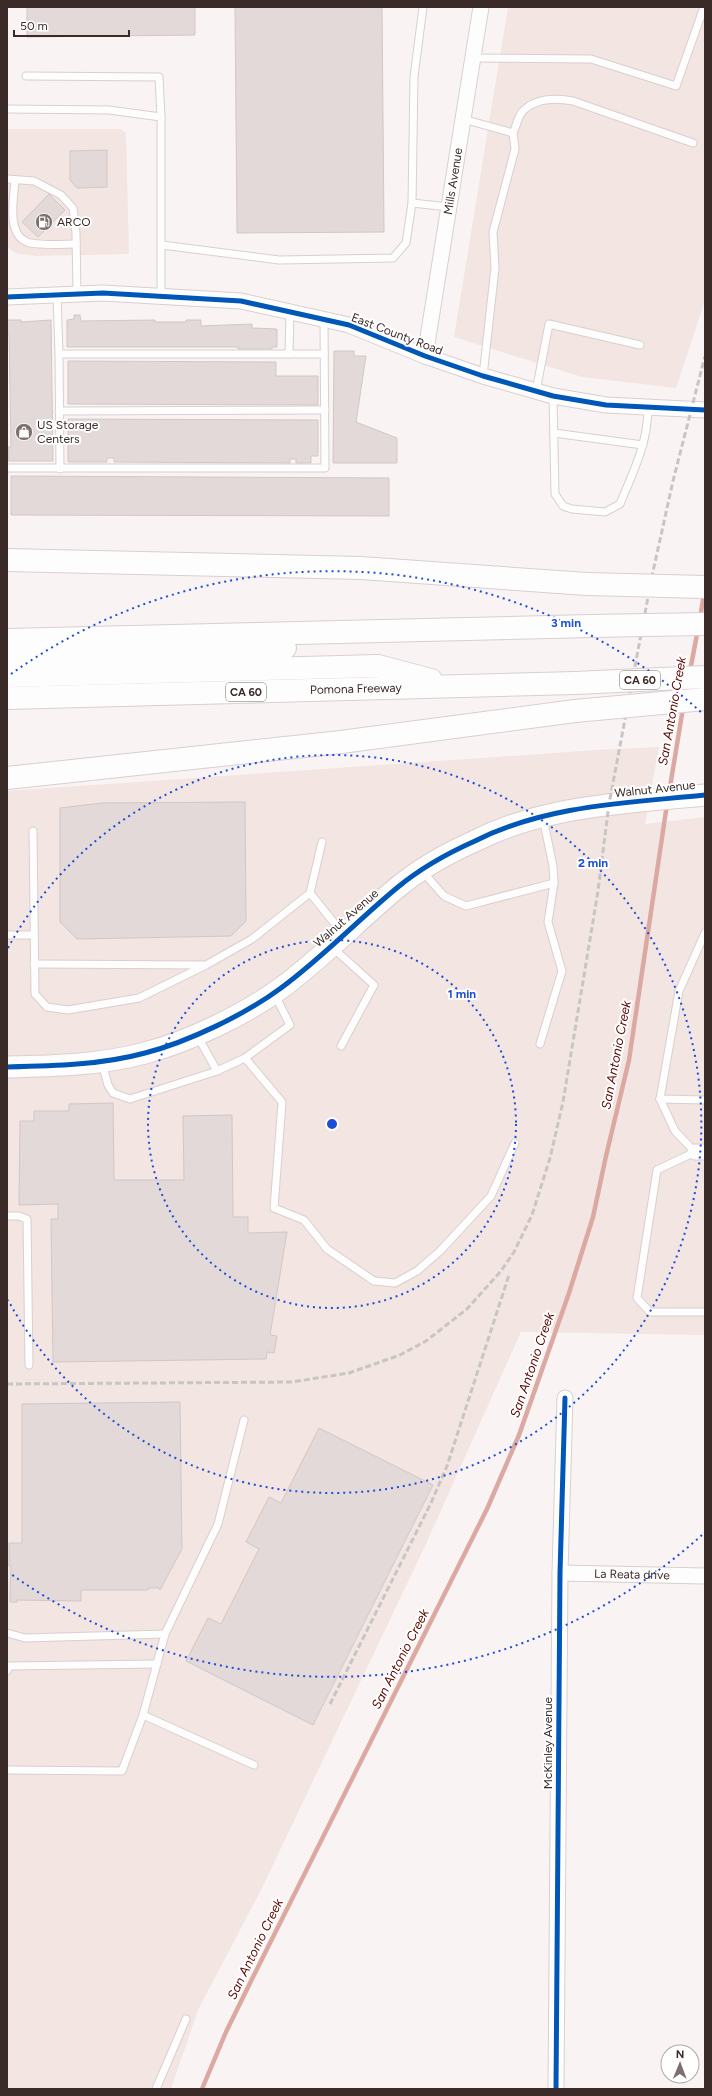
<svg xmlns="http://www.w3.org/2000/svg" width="712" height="2096" font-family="Figtree,sans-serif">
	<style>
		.built { fill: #f2e5e2 }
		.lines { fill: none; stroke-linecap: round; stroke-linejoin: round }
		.stream { stroke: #dba9a1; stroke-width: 4.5 }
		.building { fill: #e3d9d8; stroke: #d1c7c5 }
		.lane-casing { stroke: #d9cfce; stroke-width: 9 }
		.street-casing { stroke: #d9cfce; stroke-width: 17 }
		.secondary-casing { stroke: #d9cfce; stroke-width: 23 }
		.highway-casing { stroke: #d9cfce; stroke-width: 24 }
		.lane { stroke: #fefdfd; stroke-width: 7 }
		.street { stroke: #fefdfd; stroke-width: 15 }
		.secondary { stroke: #fefdfd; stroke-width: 21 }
		.highway { stroke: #fefdfd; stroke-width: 22 }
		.rail { stroke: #c8c5c4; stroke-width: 3; stroke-dasharray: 6 3; stroke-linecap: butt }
		.highway-bridge-casing { stroke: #d9cfce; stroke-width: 24; stroke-linecap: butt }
		.highway-bridge { stroke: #fefdfd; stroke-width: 22 }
		.cycleway-casing { stroke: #fff; stroke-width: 8 }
		.cycleway { stroke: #0057b8; stroke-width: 5 }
		.ring { fill: none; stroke: #1d4ed8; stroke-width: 2; stroke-dasharray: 2 4 }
		.labels { text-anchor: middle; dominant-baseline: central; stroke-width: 4; stroke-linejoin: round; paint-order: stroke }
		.shield { fill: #fff; stroke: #756b68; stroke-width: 1 }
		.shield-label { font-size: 11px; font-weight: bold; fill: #3a2b28 }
		.street-label { font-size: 12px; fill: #3a2b28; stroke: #fff }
		.poi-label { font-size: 12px; fill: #3a2b28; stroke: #fff; text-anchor: start }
		.water-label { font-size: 13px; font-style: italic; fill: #5c0803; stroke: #fff }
		.centre { fill: #1d4ed8; stroke: #fff; stroke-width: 2 }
		.ring-label { font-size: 12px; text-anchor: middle; font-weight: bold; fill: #1d4ed8; stroke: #fff; stroke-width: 4; stroke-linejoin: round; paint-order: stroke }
	</style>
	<rect width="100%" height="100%" fill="#f9f4f3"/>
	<!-- built -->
	<g class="built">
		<polygon points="508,7 705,7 705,300 676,388 582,377 454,337"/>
		<polygon points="7,129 121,129 126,133 129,254 35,256 15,253 8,247"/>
		<polygon points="659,747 645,824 705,817 705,1335 521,1332 425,1546 262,1888 198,2010 171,2089 7,2089 7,791 596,750"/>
	</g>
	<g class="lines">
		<!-- stream -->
		<g class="stream">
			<polyline points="700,618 704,594"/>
			<polyline points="690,671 698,629"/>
			<polyline points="669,793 683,708"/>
			<polyline points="202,2089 226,2032 253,1977 487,1509 519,1435 569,1293 593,1217 606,1156 629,1060 667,804"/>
		</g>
	</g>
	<!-- building -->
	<g class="building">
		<polygon points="27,7 195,7 195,35 27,37"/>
		<polygon points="235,7 382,7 384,232 237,233"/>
		<polygon points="107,150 107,187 77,188 70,180 70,151"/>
		<polygon points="49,194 65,210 38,237 22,222"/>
		<polygon points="74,315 80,315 81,321 155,320 155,322 186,322 186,320 201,320 201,326 252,324 252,328 277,329 277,347 272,347 272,349 238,349 238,347 67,347 67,320 74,319"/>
		<polygon points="7,320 21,320 21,322 51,320 53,461 8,461 8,447 11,447 9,334 7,334"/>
		<polygon points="334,351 354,351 354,356 366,356 356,422 397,438 397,463 333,463"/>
		<polygon points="68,361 276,362 276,376 318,376 318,405 68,404"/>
		<polygon points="68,419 318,420 318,456 311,456 311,463 296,463 296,459 290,459 290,463 114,462 114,458 107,458 107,462 68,462"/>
		<polygon points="11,476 389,478 389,516 11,515"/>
		<polygon points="245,802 246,921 231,936 77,939 60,922 60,808 102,803"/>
		<polygon points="113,1103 114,1180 184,1180 183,1116 232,1115 233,1217 248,1217 248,1233 287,1232 270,1335 277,1336 274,1353 267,1352 266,1359 53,1362 51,1219 58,1219 58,1204 19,1205 20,1121 34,1121 34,1111 69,1111 69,1104"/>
		<polygon points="180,1402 182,1549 160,1590 159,1588 148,1588 148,1590 81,1590 81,1601 17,1600 17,1602 10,1602 11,1566 9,1566 9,1543 22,1543 22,1404"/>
		<polygon points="319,1428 433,1485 313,1725 186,1661 208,1618 221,1624 259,1549 246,1542 269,1497 281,1503"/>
	</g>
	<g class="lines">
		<defs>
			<g id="lane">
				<polyline points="473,58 591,59 676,86 704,7"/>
				<polyline points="26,76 159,77 161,117"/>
				<polyline points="7,109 109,110 161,117 161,297"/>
				<polyline points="463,119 513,133 515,149 493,232 495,268 483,376"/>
				<path d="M513,133C516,127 518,117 522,112C535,98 556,98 573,101L693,143"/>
				<polyline points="7,179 34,181 61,195 73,208 76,233 77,294"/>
				<path d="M15,180C14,197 6,234 27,242C36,246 65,244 76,244"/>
				<polyline points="412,203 449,207"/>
				<polyline points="162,245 279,260 393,258 406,243 412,203 414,77 423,7"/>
				<polyline points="57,295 59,354 289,354 290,312"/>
				<polyline points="59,354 60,469"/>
				<polyline points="289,354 324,354"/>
				<polyline points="536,391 549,324 640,345"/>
				<path d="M553,396L555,494L563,506L572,509L605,512L620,504C633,472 648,443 648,408"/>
				<polyline points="59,411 325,410"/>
				<polyline points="554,433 643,445"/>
				<polyline points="7,468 325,468 324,320"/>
				<polyline points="543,818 553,866 554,883"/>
				<polyline points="33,831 35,994 47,1007 68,1010 139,998 206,965 252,939 310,893 343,934"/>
				<polyline points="422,871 444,896 466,906 554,883 548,922 562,971 540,1044"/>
				<polyline points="310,893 322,842"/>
				<polyline points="705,933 679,991 660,1099 705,1100"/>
				<polyline points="7,935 34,935"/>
				<polyline points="332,947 374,985 341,1046"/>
				<polyline points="34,964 204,965"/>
				<polyline points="245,1058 290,1025 275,995"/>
				<polyline points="102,1063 108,1085 113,1093 130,1099 217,1071 198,1037"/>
				<polyline points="217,1071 245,1058 282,1102 274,1208 304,1220 327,1249 374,1281 395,1283 417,1271 440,1251 491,1196 515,1143"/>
				<polyline points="660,1099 675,1131 695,1152 657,1170 637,1298 650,1312 705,1312"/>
				<polyline points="7,1216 19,1216 27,1219 29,1365"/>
				<polyline points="7,1633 25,1638 165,1634"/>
				<polyline points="7,1671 9,1666 157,1664"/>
				<polyline points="143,1715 254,1765"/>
				<polyline points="7,1770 122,1771 143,1715 165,1634 218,1524 244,1420"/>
				<polyline points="156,2089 186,2019"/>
			</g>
			<g id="street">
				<polyline points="7,297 103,293 241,301 349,325 425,356 483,376 553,396 606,405 705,410"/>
				<path id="s1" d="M425,356L481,7"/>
				<polyline points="695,1152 705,1152"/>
				<path id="s2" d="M560,1573L705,1576"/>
				<polyline points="556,2089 560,1573 565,1398"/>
			</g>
			<path id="secondary" d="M7,1067C53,1066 101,1065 145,1053C188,1042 246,1014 281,988C322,958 359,919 398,887C421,868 448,853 475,841C546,805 627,803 705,795"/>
			<g id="highway">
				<polyline points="7,560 361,568 587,584"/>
				<polyline points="7,640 590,626"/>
				<polyline points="7,658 285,648"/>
				<polyline points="7,676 378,666 431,680"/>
				<path id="s3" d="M7,698L575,683"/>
				<polyline points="7,778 341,742 575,711"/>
			</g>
		</defs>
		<!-- lane casing -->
		<use href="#lane" class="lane-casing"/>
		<!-- street casing -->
		<use href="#street" class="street-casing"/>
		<!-- secondary casing -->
		<use href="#secondary" class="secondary-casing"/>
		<!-- highway casing -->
		<use href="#highway" class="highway-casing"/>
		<!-- lane -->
		<use href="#lane" class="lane"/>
		<!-- street -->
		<use href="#street" class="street"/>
		<!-- secondary -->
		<use href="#secondary" class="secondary"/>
		<!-- highway -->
		<use href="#highway" class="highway"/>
		<!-- rail -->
		<g class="rail">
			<polyline points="7,1384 292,1382 349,1373 400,1355 426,1341 467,1309 501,1271 514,1252 532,1215 550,1158 563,1102 598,891 609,804 652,576 673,481 705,356"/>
			<polyline points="330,1704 431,1503 447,1466 509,1275"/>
		</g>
		<defs>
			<g id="highway-bridge">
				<polyline points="587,584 705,587"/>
				<polyline points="590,626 705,624"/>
				<polyline points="575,683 705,677"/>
				<polyline points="575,711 705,699"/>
			</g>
		</defs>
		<!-- highway-bridge casing -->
		<use href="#highway-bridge" class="highway-bridge-casing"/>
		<!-- highway-bridge -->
		<use href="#highway-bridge" class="highway-bridge"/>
		<defs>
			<g id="cycleway">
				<polyline points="7,297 103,293 241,301 349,325 425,356 483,376 553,396 606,405 705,410"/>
				<path d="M7,1067C53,1066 101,1065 145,1053C188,1042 246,1014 281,988C322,958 359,919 398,887C421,868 448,853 475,841C546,805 627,803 705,795"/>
				<polyline points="556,2089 560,1573 565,1398"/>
			</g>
		</defs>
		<!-- cycleway casing -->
		<use href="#cycleway" class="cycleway-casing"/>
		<!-- cycleway -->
		<use href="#cycleway" class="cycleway"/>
	</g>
	<!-- distance rings -->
	<g class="ring">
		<circle cx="332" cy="1124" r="184"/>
		<path d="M8 948A369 369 0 1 1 8 1300"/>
		<path d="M702 1535A553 553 0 0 1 11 1574M11 674A553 553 0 0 1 702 713"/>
	</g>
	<!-- icons -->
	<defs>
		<symbol id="fuel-disc" viewBox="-11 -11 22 22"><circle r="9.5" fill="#7d716f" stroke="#fff"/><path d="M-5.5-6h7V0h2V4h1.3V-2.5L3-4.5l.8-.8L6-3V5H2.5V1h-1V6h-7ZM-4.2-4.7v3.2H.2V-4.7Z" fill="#fff"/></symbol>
		<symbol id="shop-disc" viewBox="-11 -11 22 22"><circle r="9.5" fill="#7d716f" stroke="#fff"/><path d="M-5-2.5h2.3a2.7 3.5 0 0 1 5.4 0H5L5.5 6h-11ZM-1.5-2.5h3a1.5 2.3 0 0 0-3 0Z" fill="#fff"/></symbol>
	</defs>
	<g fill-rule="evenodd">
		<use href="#fuel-disc" x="34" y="212" width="20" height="20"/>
		<use href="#shop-disc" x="14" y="422" width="20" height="20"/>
	</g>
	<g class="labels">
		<!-- shield labels -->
		<g class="shield">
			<rect x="620" y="671" width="40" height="18" rx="3"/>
			<rect x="226" y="683" width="40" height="18" rx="3"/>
		</g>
		<g class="shield-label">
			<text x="640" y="680">CA 60</text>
			<text x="246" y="692">CA 60</text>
		</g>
		<!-- street labels -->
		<g class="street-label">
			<text stroke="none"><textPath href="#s1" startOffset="177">Mills Avenue</textPath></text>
			<text transform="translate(397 334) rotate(21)">East County Road</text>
			<text stroke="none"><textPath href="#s3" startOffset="349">Pomona Freeway</textPath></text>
			<text transform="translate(655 789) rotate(-6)">Walnut Avenue</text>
			<text transform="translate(346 918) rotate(-41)">Walnut Avenue</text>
			<text stroke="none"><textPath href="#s2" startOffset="72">La Reata drive</textPath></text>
			<text transform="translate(548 1743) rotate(-90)">McKinley Avenue</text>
		</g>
		<!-- poi labels -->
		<g class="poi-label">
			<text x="57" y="222">ARCO</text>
			<text x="37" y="425">US Storage<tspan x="37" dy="14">Centers</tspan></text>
		</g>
		<!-- water labels -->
		<g class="water-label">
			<text transform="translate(672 711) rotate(-80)">San Antonio Creek</text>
			<text transform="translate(616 1055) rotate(-79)">San Antonio Creek</text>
			<text transform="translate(532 1365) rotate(-71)">San Antonio Creek</text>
			<text transform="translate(400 1659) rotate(-63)">San Antonio Creek</text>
			<text transform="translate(255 1949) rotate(-64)">San Antonio Creek</text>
		</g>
	</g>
	<circle cx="332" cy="1124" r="6" class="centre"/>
	<g class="ring-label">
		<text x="566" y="627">3 min</text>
		<text x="593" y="867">2 min</text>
		<text x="462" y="998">1 min</text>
	</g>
	<!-- border -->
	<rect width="712" height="2096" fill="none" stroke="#3a2b28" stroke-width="16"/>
	<!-- north arrow -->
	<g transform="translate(680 2064) rotate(1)"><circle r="19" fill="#ffffff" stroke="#b0aaa9"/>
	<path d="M0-3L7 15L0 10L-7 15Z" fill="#7d716f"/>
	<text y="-6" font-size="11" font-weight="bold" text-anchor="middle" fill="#3a2b28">N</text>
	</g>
	<!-- scale -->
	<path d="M14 30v6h115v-6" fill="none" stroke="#3a2b28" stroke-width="2"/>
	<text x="20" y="30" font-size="12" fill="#3a2b28" stroke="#ffffff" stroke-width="3" paint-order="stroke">50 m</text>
</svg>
